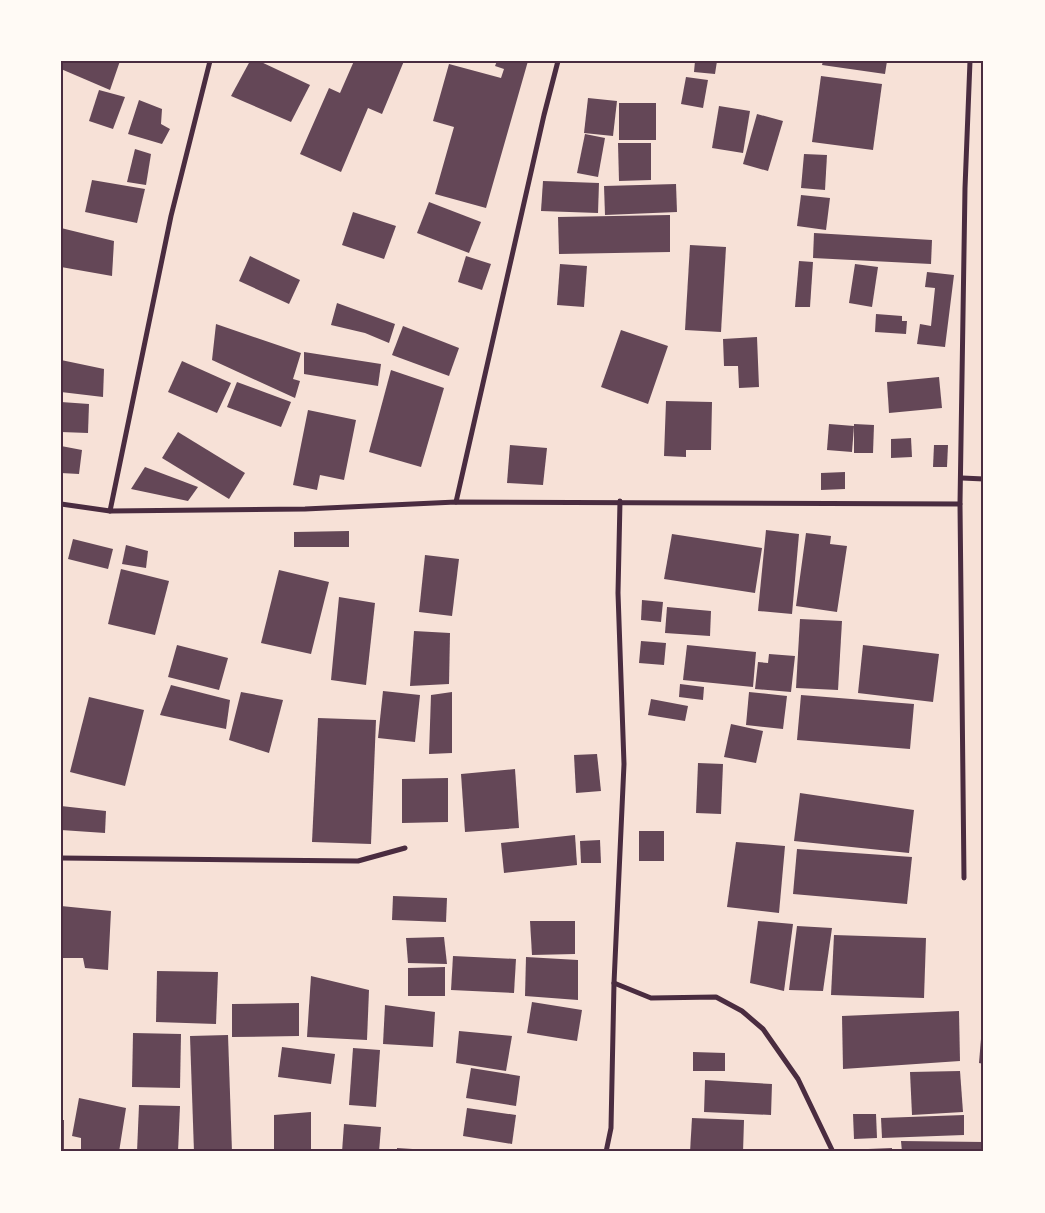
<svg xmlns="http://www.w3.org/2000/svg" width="1045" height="1213" font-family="Inter,sans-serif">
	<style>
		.building { fill: #644757 }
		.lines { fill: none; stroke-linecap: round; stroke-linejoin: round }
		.minor { stroke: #4a2c40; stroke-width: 5 }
		.neatline { fill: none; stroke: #4a2c40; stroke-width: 2 }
	</style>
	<rect width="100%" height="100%" fill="#f7e1d7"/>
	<!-- building -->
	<g class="building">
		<polygon points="62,61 120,61 110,90 61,69"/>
		<polygon points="250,61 259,61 310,85 291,122 231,96"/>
		<polygon points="354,61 404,61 382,114 368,108 341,172 300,154 329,88 340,93"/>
		<polygon points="497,61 528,61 486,208 435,194 454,127 433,121 449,64 501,78 504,69 495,66"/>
		<polygon points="695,61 717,61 715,74 694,72"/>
		<polygon points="823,61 887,61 885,74 822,65"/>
		<polygon points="821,76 882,84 873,150 812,142"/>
		<polygon points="686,77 708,80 703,108 681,104"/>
		<polygon points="99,90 125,97 113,129 89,121"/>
		<polygon points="588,98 617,101 613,136 584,133"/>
		<polygon points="139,100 162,109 161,124 170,129 162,144 128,134"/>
		<rect x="619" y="103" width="37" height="37"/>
		<polygon points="719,106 750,111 743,153 712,148"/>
		<polygon points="757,114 783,121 768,171 743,164"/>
		<polygon points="585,134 605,138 598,177 577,173"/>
		<polygon points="618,143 651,143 651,180 619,181"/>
		<polygon points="135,149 151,154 146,185 127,182"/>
		<polygon points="804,154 827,155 825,190 801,188"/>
		<polygon points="92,180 145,189 137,223 85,212"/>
		<polygon points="543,181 599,183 598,213 541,211"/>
		<polygon points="676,184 677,212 605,215 604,186"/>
		<polygon points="801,195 830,198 826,230 797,226"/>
		<polygon points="429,202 481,222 469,253 417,233"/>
		<polygon points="353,212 396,226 384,259 342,245"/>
		<polygon points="670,215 670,252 559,254 558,217"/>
		<polygon points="61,228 114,241 112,276 61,267"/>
		<polygon points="814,233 932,240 931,264 813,258"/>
		<polygon points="690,245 726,247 721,332 685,330"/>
		<polygon points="250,256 300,280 289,304 239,281"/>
		<polygon points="466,256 491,264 482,290 458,282"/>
		<polygon points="799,261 813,262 810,307 795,307"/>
		<polygon points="560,264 587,266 584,307 557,305"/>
		<polygon points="855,264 878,267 872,307 849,303"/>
		<polygon points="927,272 954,275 945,347 917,344 920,324 931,326 935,288 925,287"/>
		<polygon points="337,303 395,324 389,343 365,333 331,325"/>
		<polygon points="876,314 902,316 902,321 907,321 906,334 875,332"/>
		<polygon points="216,324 301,353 293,379 300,381 295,398 212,360"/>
		<polygon points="403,326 459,348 449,376 392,355"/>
		<polygon points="621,330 668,346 648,404 601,387"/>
		<polygon points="757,337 759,387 739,388 738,366 724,366 723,339"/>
		<polygon points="304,352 381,364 378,386 304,374"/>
		<polygon points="61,360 104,369 103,397 61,392"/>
		<polygon points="182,361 231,383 217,413 168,392"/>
		<polygon points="391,370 444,388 421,467 369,452"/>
		<polygon points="939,377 942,408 889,413 887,382"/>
		<polygon points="237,382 291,402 281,427 227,407"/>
		<polygon points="666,401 712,402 711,450 686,450 686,457 664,456"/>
		<polygon points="61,402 89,404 88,433 61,432"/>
		<polygon points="308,410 356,420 344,480 320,475 317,490 293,485"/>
		<polygon points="829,424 854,426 852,452 827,450"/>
		<polygon points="854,424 874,425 873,453 854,453"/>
		<polygon points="178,432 245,473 229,499 162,458"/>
		<polygon points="911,438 912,457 891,458 891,439"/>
		<polygon points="510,445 547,448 543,485 507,483"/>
		<polygon points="934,445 948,445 947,467 933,467"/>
		<polygon points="61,446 82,450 79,474 61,473"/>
		<polygon points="145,467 198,487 188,501 131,489"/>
		<polygon points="845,472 845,489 821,490 821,473"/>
		<polygon points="766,530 799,534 792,614 758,611"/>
		<polygon points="349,531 349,547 294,547 294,532"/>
		<polygon points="806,533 831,536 830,544 847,546 837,612 796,606"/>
		<polygon points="672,534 762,548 755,593 664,579"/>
		<polygon points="73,539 113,549 108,569 68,559"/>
		<polygon points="126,545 148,551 146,568 122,564"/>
		<polygon points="425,555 459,559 452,616 419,612"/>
		<polygon points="121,569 169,581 155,635 108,624"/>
		<polygon points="279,570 329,582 311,654 261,643"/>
		<polygon points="339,597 375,603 366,685 331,680"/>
		<polygon points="642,600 663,602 661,622 641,620"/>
		<polygon points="667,607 711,611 710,636 665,633"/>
		<polygon points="800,619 842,621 838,690 796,688"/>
		<polygon points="414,631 450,633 449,684 410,686"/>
		<polygon points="641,641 666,643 664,665 639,663"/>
		<polygon points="177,645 228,658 219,690 168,677"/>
		<polygon points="687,645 756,652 753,687 683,680"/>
		<polygon points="863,645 939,654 933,702 858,693"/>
		<polygon points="769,654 795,656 791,692 755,689 758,662 768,663"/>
		<polygon points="680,684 704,687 703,700 679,697"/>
		<polygon points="171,685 230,700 226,729 160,715"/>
		<polygon points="383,691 420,695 415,742 378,738"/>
		<polygon points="241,692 283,700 269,753 229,740"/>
		<polygon points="452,692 452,753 429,754 431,695"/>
		<polygon points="749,692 787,696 783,729 746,725"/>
		<polygon points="801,695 914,704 910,749 797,740"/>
		<polygon points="89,697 144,710 125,786 70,772"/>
		<polygon points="651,699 688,706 685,721 648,715"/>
		<polygon points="318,718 376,720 371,844 312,842"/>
		<polygon points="982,720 984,720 984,746 981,746"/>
		<polygon points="731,724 763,731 756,763 724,757"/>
		<polygon points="597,754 601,791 576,793 574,755"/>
		<polygon points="698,763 723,764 721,814 696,813"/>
		<polygon points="515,769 519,828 465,832 461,774"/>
		<polygon points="448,778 448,822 402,823 402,779"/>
		<polygon points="800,793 914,810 909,853 794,841"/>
		<polygon points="61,806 106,811 105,833 61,830"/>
		<rect x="639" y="831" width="25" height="30"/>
		<polygon points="575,835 577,865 504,873 501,843"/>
		<polygon points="600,840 601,863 581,863 580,841"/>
		<polygon points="736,842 785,846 779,913 727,907"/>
		<polygon points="797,849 912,857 907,904 793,894"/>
		<polygon points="393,896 447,898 446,922 392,920"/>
		<polygon points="61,906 111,911 108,970 85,968 83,958 61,958"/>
		<polygon points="530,921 575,921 575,954 532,955"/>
		<polygon points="758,921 793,924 784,991 750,983"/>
		<polygon points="797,926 832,928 823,991 789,990"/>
		<polygon points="834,935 926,938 924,998 831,995"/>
		<polygon points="444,937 447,964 408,963 406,938"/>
		<polygon points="453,956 516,959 514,993 451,990"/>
		<polygon points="526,957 578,960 578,1000 525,996"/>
		<polygon points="445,967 445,996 408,996 408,968"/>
		<polygon points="157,971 218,972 216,1024 156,1022"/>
		<polygon points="311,976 369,990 367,1040 307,1037"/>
		<polygon points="532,1002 582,1010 577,1041 527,1033"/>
		<polygon points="299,1003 299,1036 232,1037 232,1004"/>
		<polygon points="385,1005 435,1012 433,1047 383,1044"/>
		<polygon points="959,1011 960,1061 843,1069 842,1016"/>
		<polygon points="982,1027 984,1027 984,1064 979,1063"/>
		<polygon points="459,1031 512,1036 506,1071 456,1063"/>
		<polygon points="133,1033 181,1034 180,1088 132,1087"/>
		<polygon points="228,1035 232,1152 194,1152 190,1036"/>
		<polygon points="282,1047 335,1054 331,1084 278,1077"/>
		<polygon points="353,1048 380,1050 376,1107 349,1105"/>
		<polygon points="693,1052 725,1053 725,1071 693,1071"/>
		<polygon points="471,1068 520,1076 516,1106 466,1098"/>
		<polygon points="960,1071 963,1112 912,1115 910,1072"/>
		<polygon points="705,1080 772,1084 771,1115 704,1112"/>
		<polygon points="79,1098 126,1108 119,1152 81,1152 81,1138 72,1136"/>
		<polygon points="139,1105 180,1106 178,1152 137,1152"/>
		<polygon points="467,1108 516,1115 512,1144 463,1136"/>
		<polygon points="311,1112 311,1152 274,1152 274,1115"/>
		<polygon points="853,1114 876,1114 877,1138 854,1139"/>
		<polygon points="964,1115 964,1135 882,1138 881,1118"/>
		<polygon points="692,1118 744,1120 743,1152 690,1152"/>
		<rect x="61" y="1120" width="3" height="32"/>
		<polygon points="344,1124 381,1127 379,1152 342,1152"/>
		<polygon points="901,1141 984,1142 984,1152 902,1152"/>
		<polygon points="397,1148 428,1150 428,1152 397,1152"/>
		<polygon points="892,1148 892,1152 868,1152 868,1149"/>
	</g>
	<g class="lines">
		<!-- minor -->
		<g class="minor">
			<polyline points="962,478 984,479"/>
			<polyline points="456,502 544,115 558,61"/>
			<polyline points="61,504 110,511 305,509 456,502 960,504"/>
			<polyline points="110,511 171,216 210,61"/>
			<polyline points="61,858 358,861 405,848"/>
			<polyline points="964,878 960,504 965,188 970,61"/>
			<polyline points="614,983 651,998 716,997 742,1011 763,1029 798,1079 833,1152"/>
			<polyline points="606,1152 611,1128 614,983 624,764 618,593 620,501"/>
		</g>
	</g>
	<!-- border -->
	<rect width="1045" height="1213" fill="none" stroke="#fffaf5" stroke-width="125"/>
	<rect x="62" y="62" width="920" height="1088" class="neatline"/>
</svg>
